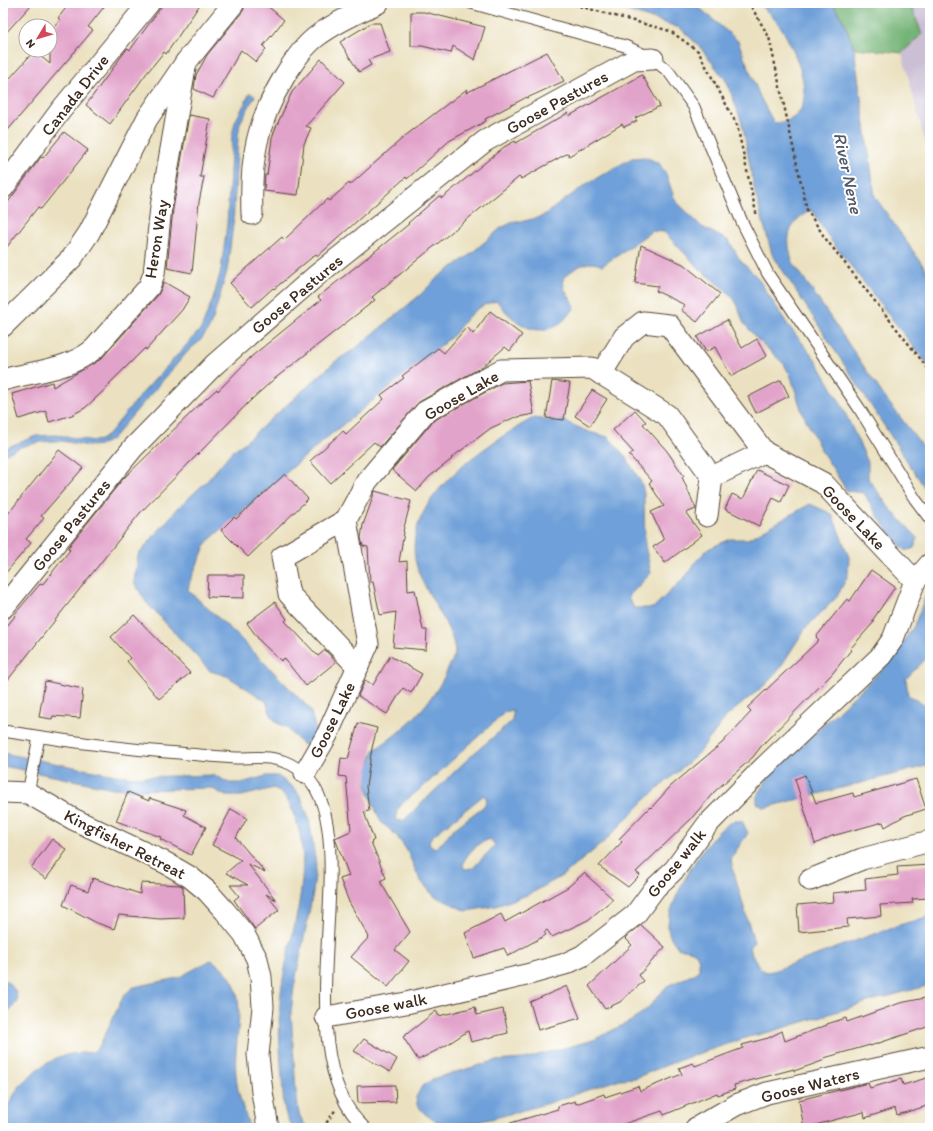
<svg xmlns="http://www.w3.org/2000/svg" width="933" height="1131" font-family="Itim,sans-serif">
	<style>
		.industrial { fill: #cbbfd5 }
		.forest { fill: #72b274; stroke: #566e49 }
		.water { fill: #6fa0d9; stroke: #55657c; fill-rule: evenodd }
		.building { fill: #e2a3ca }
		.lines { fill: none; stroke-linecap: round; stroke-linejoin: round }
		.lane-casing { stroke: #554536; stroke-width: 13 }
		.street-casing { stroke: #554536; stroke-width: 23 }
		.path { stroke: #554536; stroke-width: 2.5; stroke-dasharray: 3 3; stroke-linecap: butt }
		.lane { stroke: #fff; stroke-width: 11 }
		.street { stroke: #fff; stroke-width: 21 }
		.labels { text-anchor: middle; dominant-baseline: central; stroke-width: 4; stroke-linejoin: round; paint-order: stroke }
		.street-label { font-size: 17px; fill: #3b2a1e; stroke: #fff }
		.water-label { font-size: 18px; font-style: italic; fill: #505969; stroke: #fff }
	</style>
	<rect width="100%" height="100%" fill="#fff"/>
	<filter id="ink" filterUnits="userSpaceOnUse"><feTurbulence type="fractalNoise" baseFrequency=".025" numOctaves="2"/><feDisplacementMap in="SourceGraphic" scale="8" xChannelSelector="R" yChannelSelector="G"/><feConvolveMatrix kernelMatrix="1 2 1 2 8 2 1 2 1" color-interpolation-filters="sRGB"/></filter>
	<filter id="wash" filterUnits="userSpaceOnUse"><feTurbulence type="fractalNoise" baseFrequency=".012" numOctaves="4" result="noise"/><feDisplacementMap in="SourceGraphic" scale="16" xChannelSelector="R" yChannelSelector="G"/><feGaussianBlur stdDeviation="0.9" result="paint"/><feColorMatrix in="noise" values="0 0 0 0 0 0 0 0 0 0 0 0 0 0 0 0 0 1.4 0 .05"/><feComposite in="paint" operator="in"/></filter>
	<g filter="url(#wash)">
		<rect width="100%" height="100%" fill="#ebe1c0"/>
		<!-- industrial -->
		<polygon class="industrial" points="910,3 930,3 930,160 902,53 922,34"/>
		<!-- forest -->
		<polygon class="forest" points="832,3 910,3 922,34 902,53 854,48 844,22"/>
		<!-- water -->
		<g class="water">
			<path d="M603,3H694L738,41L760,97L774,123C827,121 797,54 782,29C776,19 766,11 759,3H832L844,22L854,48L875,197L930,275V368L830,239L811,210C788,223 785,236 792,261L886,399L921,444L930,453V496L772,254L755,193L742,123L727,82L699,46L680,28Z"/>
			<path d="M250,93L255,96L240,123L238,137L233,225L227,271L213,319L207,332L199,342L190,349L112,439C93,453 77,441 56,441C39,441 17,446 3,456V449L36,436L57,435L94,441L101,440L108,435L138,398L201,329L214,296L221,270L227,225L232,136L235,122Z"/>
			<path d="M645,157L659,163L666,174L675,200L702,227L729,241L740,260L757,277L788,325L816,360L840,402L868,462V478L890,509L918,538L914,548L906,551C888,534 876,514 864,493L847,491L821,450L802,412L791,377L784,364L757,339L743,322L738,306L732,296L703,272L664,232L652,231L602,266C587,258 575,268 563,278L564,288L575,307C550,344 520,332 497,301C477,305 466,317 455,334L324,440L207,542L190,581L188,590L238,636L310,709L318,737L312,744L303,745L286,727L277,723L271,715L266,701L227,676L210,671L146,602L134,582L138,555L179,507L208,480L233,450L243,444L336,361L356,348L420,295L437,278L467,257L501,228L515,221H524L541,217L588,183L632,158Z"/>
			<path d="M533,418L564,421L589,432L608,437L625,456L642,484L644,494L645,545L651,573L628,597L634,608H653L687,575L697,560L708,549L730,539H748L810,504L832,514L849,557L848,575L837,597L805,629L778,671L766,684L727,716L697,755L645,800L604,842L562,876L530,894L496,906L467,911L434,896L420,880L406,849L396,835L381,822L373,804L366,785L367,771L374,750C405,730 433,703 448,669C450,664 455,657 455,652C454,629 427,595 419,573C392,504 484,446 533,418ZM513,710L512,721L472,755L403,821L395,820L397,810L405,801L423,787L505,712ZM484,795L487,800L484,806L451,831L444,841L435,848L429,844L430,839L435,834ZM490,839L495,845L473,868L464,869L463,863C469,851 477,844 490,839Z"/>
			<polygon points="930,585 930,654 906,679 908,695 924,705 930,706 930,765 764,808 757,803 757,796 770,775 886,666 914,626"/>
			<path d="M3,753L115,775L137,777L214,775L229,783H241L266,776H278L294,788L301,797L309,819L316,865L313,893L294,987L291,1012L296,1092L299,1114L304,1124L311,1128H294C292,1125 289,1121 287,1118C283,1107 283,1091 282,1079C280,1047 277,1016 282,985C291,930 315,871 295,817C291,805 286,795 274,788L242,796H226L211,788L137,790L113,788L3,766Z"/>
			<path d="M735,821H742L748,833L731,858L732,866L754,942L749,948C753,958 757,966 766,972L773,971L896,926L930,916V985L878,999L770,1032L748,1037L677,1061L635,1078L620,1079L549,1103L495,1118L472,1123L454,1124L435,1121L425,1114L417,1105L416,1097L422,1086L435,1078L494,1061L524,1059L593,1040L633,1020L648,1008L667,986L692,975L699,970C700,953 695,949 679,949C674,942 668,936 668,927C667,902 711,826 735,821Z"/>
			<path d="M211,960C256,985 232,1034 236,1075C237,1093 244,1111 250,1128H3V1115L18,1088L36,1070L58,1057L71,1054L93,1052L99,1047L124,995L134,987L178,978Z"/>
			<path d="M3,979C13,986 17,990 17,1002L10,1010L3,1014Z"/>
		</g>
		<g id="blocks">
			<!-- building -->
			<g class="building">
				<polygon points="3,3 33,3 3,36"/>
				<polygon points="70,3 107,3 88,27 93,30 3,136 3,86 34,51 50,64 50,32 60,20 58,18"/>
				<polygon points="164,3 201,3 166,54 164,52 146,74 110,124 86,105 126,50 128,48 130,50"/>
				<polygon points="246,3 264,3 284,20 263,46 266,49 256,62 241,50 213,98 194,89 196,75 207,55 243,11"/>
				<polygon points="411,12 424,12 485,27 475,60 453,46 451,53 422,46 411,46"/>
				<polygon points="371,23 380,23 390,52 368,60 371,65 359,72 340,42"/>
				<polygon points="547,52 564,81 527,98 527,97 485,119 486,121 449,141 407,179 406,177 318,256 316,254 274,289 273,288 252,307 230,283 282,237 284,240 327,199 329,201 349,183 350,185 405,136 467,89 466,93"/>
				<polygon points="321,59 345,82 306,126 311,128 304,144 298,195 264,191 265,175 267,175 272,138 276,127 292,92"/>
				<polygon points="642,75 660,106 635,118 637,121 624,127 622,124 569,156 568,153 521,179 519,177 372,297 375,300 273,380 252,399 140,513 3,686 3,631 15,616 14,615 40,584 42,585 70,550 68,548 73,541 122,480 196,408 217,389 218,391 252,356 321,300 318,297 409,224 408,223 439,196 442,198 504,147 515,141 516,143 568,113 569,116"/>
				<polygon points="189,115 210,119 200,177 204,177 199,202 192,273 167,268 173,209"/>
				<polygon points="64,132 88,150 41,209 38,207 3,252 3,209 41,157 43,158"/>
				<polygon points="641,245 683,264 720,294 697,322 681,310 685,305 656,291 658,286 635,283"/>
				<polygon points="164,282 190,297 182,310 146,350 145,348 109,384 110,385 85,408 72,415 49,422 46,411 19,419 12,394 52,382 53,387 101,359 158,295"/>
				<polygon points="490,311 522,335 510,351 505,347 482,367 419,402 380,447 374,442 330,483 310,461 343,431 346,434 384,399 381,395 404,378 402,376 438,348 444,353 467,327 473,334"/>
				<polygon points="727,320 742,348 757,339 767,356 731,376 715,347 706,352 697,337"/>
				<polygon points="781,380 789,396 756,413 748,397"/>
				<polygon points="528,381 534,414 513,418 491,428 451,458 452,459 429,477 417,491 392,470 433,421 502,383"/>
				<polygon points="552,381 570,383 564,420 546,418"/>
				<polygon points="592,390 607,399 590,426 575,416"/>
				<polygon points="635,410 646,422 643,424 667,451 684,476 682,477 696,509 686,513 702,535 665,563 653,547 664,540 651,512 664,506 649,483 652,481 629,455 633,452 613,430"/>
				<polygon points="59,450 83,468 41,516 44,518 26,539 31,543 3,576 3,520"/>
				<polygon points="757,470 789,485 781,502 773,498 759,526 725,509 732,494 743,499"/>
				<polygon points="285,474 308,499 248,557 221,530 234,517 236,519"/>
				<polygon points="375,491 411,501 403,531 404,532 399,562 407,561 408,591 415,590 423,630 427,630 426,650 393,647 396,612 380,615 373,582 370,582 368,547 363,546 361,538 363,525"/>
				<polygon points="871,570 895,587 872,621 874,622 850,649 851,650 832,674 763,744 753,757 714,792 690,820 636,872 640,875 628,887 599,866 622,842 619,839 650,807 651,808 671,786 722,743 751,712 747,708 819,640 816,637 847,599 850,601"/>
				<polygon points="208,575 244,575 244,598 207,597"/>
				<polygon points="275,602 287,619 285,621 318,656 325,650 336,662 306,686 284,658 281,661 260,641 247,623"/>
				<polygon points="134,615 190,673 159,699 127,661 130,658 111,637"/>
				<polygon points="390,656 422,674 411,693 403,688 387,714 358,696 365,680 373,685"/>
				<polygon points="45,681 83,689 80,718 53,716 52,719 39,717"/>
				<polygon points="358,723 377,728 372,748 366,786 369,811 364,812 374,840 371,842 386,878 380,881 410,932 395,950 409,961 388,987 351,957 369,937 349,902 340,879 349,876 335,838 351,831 346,777 339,776 341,758 348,759"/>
				<polygon points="805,775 816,803 853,793 854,797 916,779 926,809 904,816 885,827 883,822 832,836 815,844 795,779"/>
				<polygon points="128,792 149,801 149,798 186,810 184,815 206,827 191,855 160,839 161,837 116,821"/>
				<polygon points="231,809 247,818 236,838 265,872 248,864 276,900 266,894 279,910 255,929 234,900 239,896 230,885 248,885 226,873 241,860 212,845"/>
				<polygon points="52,839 67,850 46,879 31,868"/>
				<polygon points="930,865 930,898 912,899 913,903 880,905 881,916 847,919 848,927 799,932 797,905 834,902 833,893 866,890 865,879 898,875 897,867"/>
				<polygon points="584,873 613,899 588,920 552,937 547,930 544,932 546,935 508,956 504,948 474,958 465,933 501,914 505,922 568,887"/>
				<polygon points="93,878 140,894 141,883 180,885 183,887 184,918 160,919 119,915 114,929 97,923 63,905 71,885 88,891"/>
				<polygon points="641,925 665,947 639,975 644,981 620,1002 605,1009 589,986 632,945 625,938"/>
				<polygon points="567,986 580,1018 538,1030 530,1002"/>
				<polygon points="930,997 930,1026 870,1046 870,1045 824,1058 825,1060 794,1071 794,1069 734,1085 735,1089 718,1095 717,1093 664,1115 662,1111 612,1128 508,1128 507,1124 558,1109 558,1106 575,1101 576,1104 604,1094 605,1097 638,1086 640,1091 682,1074 679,1068 693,1063 695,1066 743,1048 742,1045 768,1038 782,1031 785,1041 827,1025 827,1024 846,1018 847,1022 900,1003"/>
				<polygon points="475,1007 477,1015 503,1009 508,1033 471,1042 468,1031 445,1046 418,1060 403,1037 436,1011 439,1016"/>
				<polygon points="364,1039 397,1059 390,1072 354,1051"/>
				<polygon points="930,1077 930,1105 897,1115 895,1108 865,1118 864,1112 804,1128 799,1100 868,1083 870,1088 901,1079 903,1085"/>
				<polygon points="395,1085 396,1102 358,1103 357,1086"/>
			</g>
		</g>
	</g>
	<g filter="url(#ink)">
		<use href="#blocks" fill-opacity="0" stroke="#554536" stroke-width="1"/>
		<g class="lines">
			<defs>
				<g id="lane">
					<polyline points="471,3 625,46 653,59 669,72 694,107 742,222 768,274 859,408 915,499 930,519"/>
					<path d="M3,731C61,740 120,749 179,753C198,755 217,757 237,758C257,758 271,755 290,764C382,808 274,1046 365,1128"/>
					<polyline points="28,793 39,737"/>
				</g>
				<g id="street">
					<polyline points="3,188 61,110 149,3"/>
					<path d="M252,214C250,160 256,124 284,77C293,62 303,47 316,37C334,23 358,12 378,3"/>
					<polyline points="3,326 72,258 89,233 147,119 186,62 234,3"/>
					<polyline points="601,374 624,337 643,322 669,325 764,452"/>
					<path d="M3,380C34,371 69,370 94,349L149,287L154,274L161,207L186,62"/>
					<polyline points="712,477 764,452 823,483 915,581"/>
					<polyline points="346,520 282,557 289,594 358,667"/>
					<polyline points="3,608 133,448 214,365 317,275 485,141 634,60 653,59"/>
					<polyline points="305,773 327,735 368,644 346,520 367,481 425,412 501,370 592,368 667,415 712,477 707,516"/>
					<polyline points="3,792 28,793 73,819 166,863 190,877 207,891 225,911 244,934 257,959 261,977 263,1007 258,1055 262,1092 268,1128"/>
					<polyline points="810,880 862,859 930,841"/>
					<polyline points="326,1017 406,1003 526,975 565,964 582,956 635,915 655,888 675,869 707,825 762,769 881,656 893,639 915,581 930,564"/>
					<polyline points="696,1128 736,1105 767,1093 930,1057"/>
				</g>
			</defs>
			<!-- lane casing -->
			<use href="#lane" class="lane-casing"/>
			<!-- street casing -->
			<use href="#street" class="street-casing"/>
			<!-- path -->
			<g class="path">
				<polyline points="568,3 670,31 698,51 737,125 757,217"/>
				<polyline points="747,3 752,8 769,37 807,210 825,238 930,371"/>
				<polyline points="323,1128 336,1109"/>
			</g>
			<!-- lane -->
			<use href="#lane" class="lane"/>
			<!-- street -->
			<use href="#street" class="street"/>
		</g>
	</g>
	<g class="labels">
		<!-- street labels -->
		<g class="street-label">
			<text transform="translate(75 95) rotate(-52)">Canada Drive</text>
			<text transform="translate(557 102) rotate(-29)">Goose Pastures</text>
			<text transform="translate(156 239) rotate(-81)">Heron Way</text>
			<text transform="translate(297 294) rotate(-40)">Goose Pastures</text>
			<text transform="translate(461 395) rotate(-30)">Goose Lake</text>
			<text transform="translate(854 517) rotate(46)">Goose Lake</text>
			<text transform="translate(71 525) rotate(-51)">Goose Pastures</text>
			<text transform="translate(332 720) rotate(-64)">Goose Lake</text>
			<text transform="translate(125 844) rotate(27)">Kingfisher Retreat</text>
			<text transform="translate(676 863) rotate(-51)">Goose walk</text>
			<text transform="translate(386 1006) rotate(-11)">Goose walk</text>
			<text transform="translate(810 1085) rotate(-14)">Goose Waters</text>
		</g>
		<!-- water labels -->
		<g class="water-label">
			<text transform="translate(848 173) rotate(78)">River Nene</text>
		</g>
	</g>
	<!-- margin -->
	<rect width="933" height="1131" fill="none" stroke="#fff" stroke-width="16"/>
	<!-- north arrow -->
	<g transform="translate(38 38) rotate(232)"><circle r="19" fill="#ffffff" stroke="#b1aaa5"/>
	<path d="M0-3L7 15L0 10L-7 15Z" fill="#d1495b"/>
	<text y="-6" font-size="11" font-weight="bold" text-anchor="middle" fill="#3b2a1e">N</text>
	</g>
</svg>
